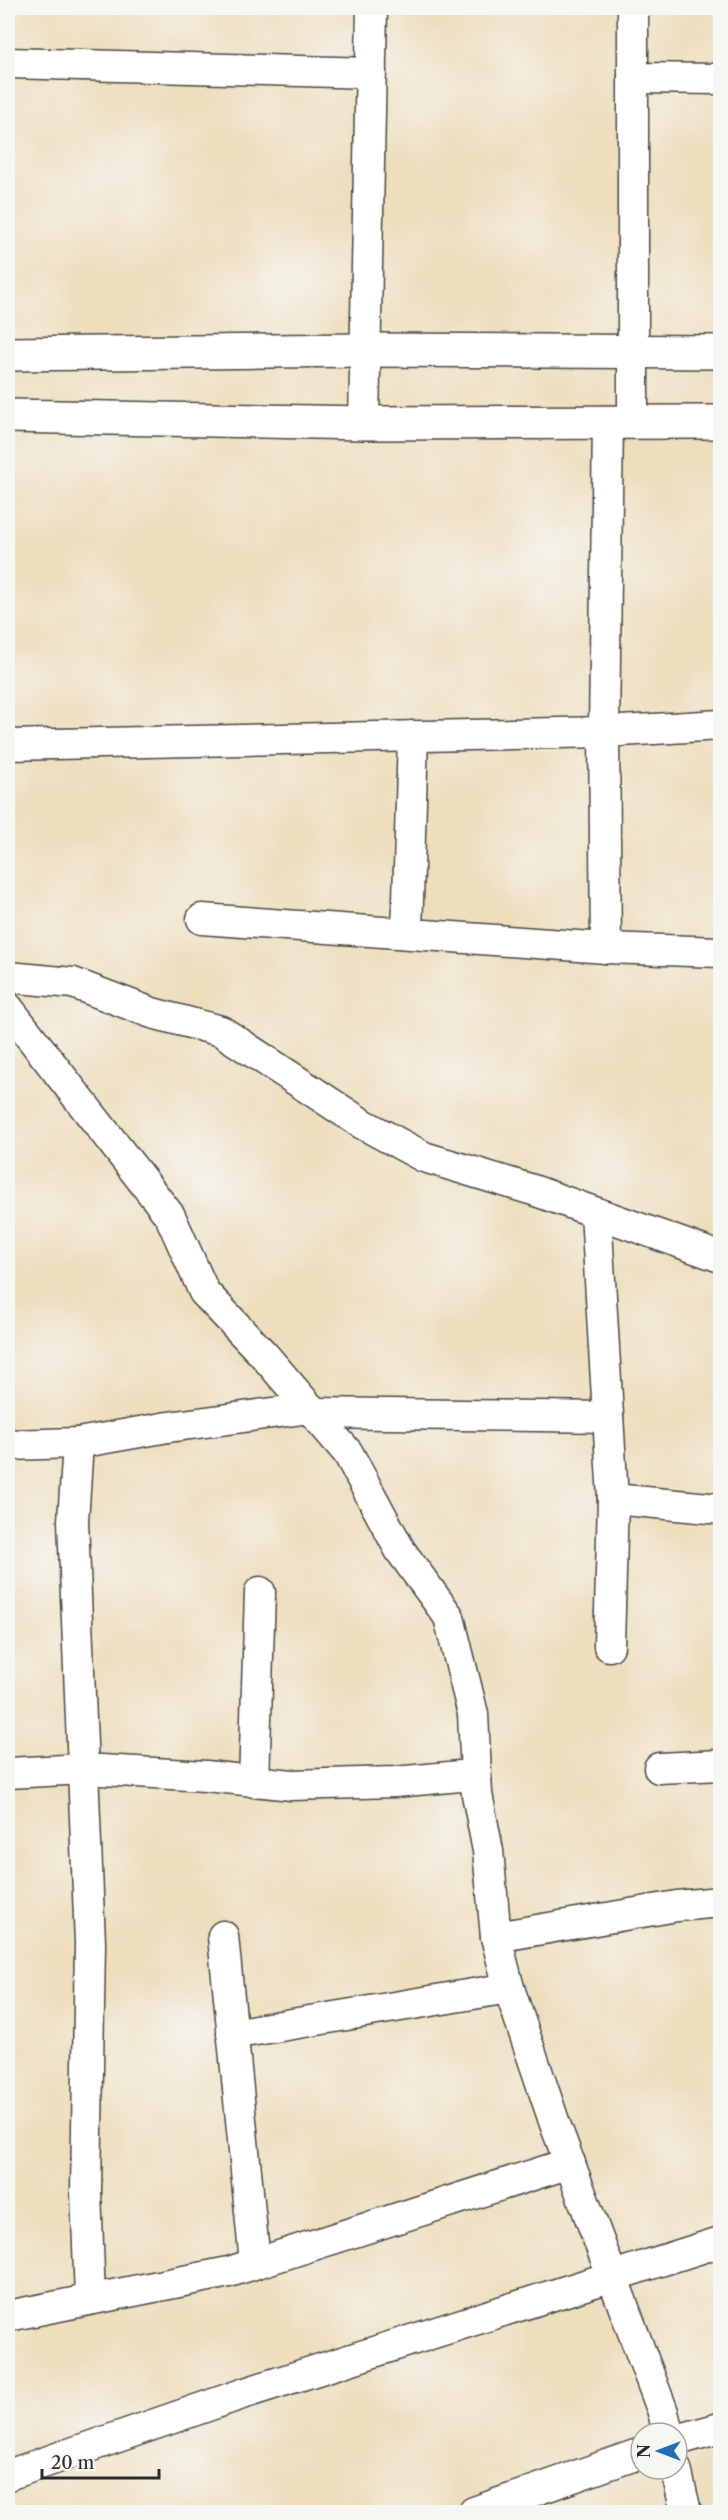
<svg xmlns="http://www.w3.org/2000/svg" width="728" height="2520" font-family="'Libre Caslon Text',serif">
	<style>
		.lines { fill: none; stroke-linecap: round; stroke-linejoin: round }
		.street-casing { stroke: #484641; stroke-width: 33 }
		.secondary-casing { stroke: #484641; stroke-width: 36 }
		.street { stroke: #fff; stroke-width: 30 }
		.secondary { stroke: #fff; stroke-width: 33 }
	</style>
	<rect width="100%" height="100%" fill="#f6f6f2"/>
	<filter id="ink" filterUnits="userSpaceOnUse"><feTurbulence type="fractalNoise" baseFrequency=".0167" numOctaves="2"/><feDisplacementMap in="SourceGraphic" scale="12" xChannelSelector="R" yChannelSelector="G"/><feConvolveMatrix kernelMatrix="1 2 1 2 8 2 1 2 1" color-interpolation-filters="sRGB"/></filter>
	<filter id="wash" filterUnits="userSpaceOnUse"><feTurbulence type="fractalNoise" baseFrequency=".008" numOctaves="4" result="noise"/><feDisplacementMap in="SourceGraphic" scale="24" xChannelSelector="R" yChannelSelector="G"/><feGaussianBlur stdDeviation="1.35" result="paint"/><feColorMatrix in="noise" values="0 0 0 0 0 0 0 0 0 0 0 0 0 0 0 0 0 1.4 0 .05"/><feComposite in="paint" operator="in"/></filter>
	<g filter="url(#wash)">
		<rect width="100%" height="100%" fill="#eedebe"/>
	</g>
	<g filter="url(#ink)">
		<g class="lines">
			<defs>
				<g id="street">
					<polyline points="633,8 633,421"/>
					<polyline points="8,63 371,73"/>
					<polyline points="633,78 720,79"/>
					<polyline points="364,423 372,8"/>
					<polyline points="8,745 604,732 720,725"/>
					<polyline points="202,919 606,948 720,952"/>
					<polyline points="407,933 413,736"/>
					<polyline points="606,948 604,732 608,421"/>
					<polyline points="8,977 73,983 152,1013 221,1031 361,1123 424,1157 533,1190 720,1257"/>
					<polyline points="8,1008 170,1216 204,1292 264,1355 348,1453 400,1550 449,1617 473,1714 477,1794 488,1851 496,1937 509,1988 555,2124 663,2412 668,2433"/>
					<polyline points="596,1213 613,1499 609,1646"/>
					<polyline points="314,1413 608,1417"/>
					<polyline points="78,1443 73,1521 90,1943 86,2191 90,2299"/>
					<polyline points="8,1445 78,1443 168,1427 310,1408"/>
					<polyline points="613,1499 720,1509"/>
					<polyline points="659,1768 720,1765"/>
					<polyline points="8,1773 84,1769 206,1776 292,1785 395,1782 460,1776 476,1778"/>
					<polyline points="254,1782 260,1592"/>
					<polyline points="223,1936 255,2263"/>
					<polyline points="496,1937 677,1906 720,1902"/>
					<polyline points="232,2034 509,1988"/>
					<polyline points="8,2316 229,2272 570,2163"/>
					<polyline points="677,2440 720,2428"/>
					<polyline points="676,2469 686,2512"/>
					<polyline points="8,2475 245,2393 720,2242"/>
					<polyline points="474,2512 641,2453"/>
				</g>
				<g id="secondary">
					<polyline points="8,354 365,350 720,352"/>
					<polyline points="8,416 364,423 720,422"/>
				</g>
			</defs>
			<!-- street casing -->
			<use href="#street" class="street-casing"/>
			<!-- secondary casing -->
			<use href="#secondary" class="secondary-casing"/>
			<!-- street -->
			<use href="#street" class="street"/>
			<!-- secondary -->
			<use href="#secondary" class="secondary"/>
		</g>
	</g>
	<!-- margin -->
	<rect width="728" height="2520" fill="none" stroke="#f6f6f2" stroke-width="30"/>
	<!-- north arrow -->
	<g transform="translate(659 2451) rotate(270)"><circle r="28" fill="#f6f6f2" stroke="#a5a5a2" stroke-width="1.5"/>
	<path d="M0-4.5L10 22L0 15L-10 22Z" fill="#1f6fb2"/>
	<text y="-9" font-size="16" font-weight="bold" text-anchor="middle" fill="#2b2b2b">N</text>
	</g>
	<!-- scale -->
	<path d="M42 2469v9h117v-9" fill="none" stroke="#2b2b2b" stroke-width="3"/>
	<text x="51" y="2469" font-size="18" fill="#2b2b2b" stroke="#f6f6f2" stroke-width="4.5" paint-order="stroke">20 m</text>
</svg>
